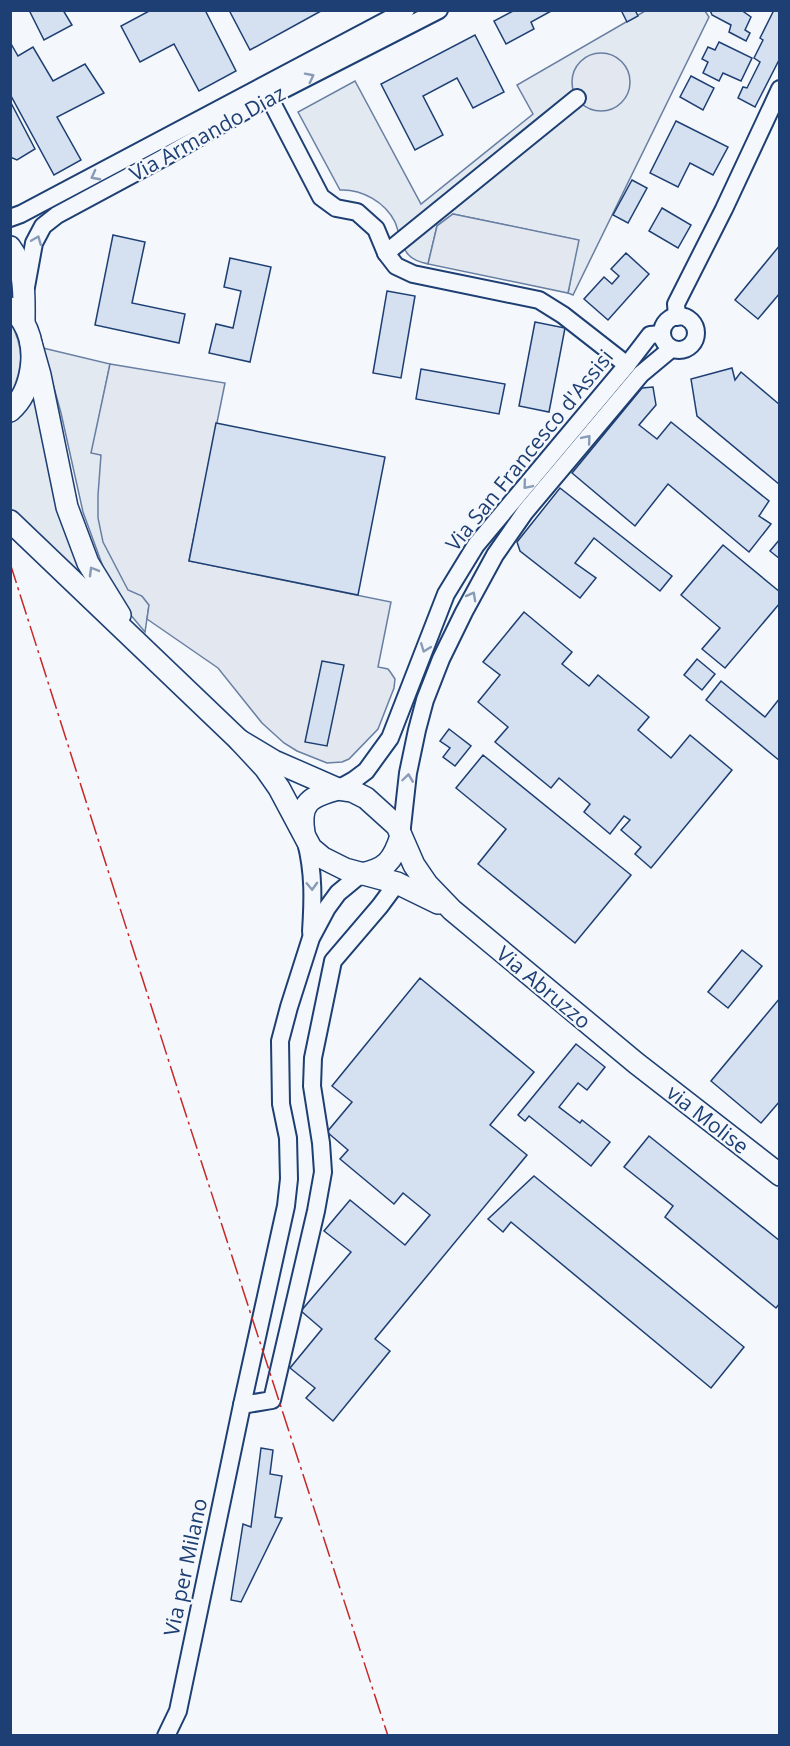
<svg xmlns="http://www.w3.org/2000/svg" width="790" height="1746" font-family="'Open Sans',sans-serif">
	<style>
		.green { fill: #e3e9f0; stroke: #687fa3; stroke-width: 1.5 }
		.parking { fill: #e3e8f0; stroke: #687fa3; stroke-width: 1.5 }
		.building { fill: #d5e0f0; stroke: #1d3f73; stroke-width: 1.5 }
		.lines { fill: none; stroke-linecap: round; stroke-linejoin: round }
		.minor-casing { stroke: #1d3f73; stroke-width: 20 }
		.major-casing { stroke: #1d3f73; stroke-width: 24 }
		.minor { stroke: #f4f7fb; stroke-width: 16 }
		.major { stroke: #f4f7fb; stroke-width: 21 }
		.power { stroke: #c62828; stroke-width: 1.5; stroke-dasharray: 21 4.5 3 4.5; stroke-linecap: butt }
		.oneway { stroke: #889bb7 }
		.labels { text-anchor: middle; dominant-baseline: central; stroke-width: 4.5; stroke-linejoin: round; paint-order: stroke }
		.street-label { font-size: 21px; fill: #1d3f73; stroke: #f4f7fb }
	</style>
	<rect width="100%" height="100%" fill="#f4f7fb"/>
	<!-- green -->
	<g class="green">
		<path d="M645,11H705L709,17L573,295L568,293L578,240L453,214L437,226L428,264C420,262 412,260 407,253C401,245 399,232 395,222C385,202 362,189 340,190L298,112L355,81L421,204L533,114L517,85Z"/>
		<path d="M10,322C25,348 23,368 11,394Z"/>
		<polygon points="43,348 110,364 92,452 101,455 142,596 149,605 145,632 124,607 110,586 83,512 61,413"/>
		<polygon points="34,391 93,589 11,513 10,424 17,418"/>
	</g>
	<!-- parking -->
	<g class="parking">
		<circle cx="601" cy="82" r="29"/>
		<polygon points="453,214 579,240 568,293 428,264 437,226"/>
		<polygon points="110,364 225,383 189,561 391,602 378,667 388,669 391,673 395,679 394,688 378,729 349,759 342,762 327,763 297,751 284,743 262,723 218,668 147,619 149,605 142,596 128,590 103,542 98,518 98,495 101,455 91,453"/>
	</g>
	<!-- building -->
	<g class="building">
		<polygon points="29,10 63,10 72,25 44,40"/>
		<polygon points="151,10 205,10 236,71 199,91 174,44 140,62 121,26"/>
		<polygon points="229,10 321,10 321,11 250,50"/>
		<polygon points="515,10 553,10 531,22 534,29 506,44 494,21"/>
		<polygon points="621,10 635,10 638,16 627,22"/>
		<polygon points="710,10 741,10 751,17 745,30 750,33 746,41 729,32 731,25 712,15"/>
		<polygon points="774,10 780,10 780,58 755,107 738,98 743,87 747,88 760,62 754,58 763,40 760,38"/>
		<polygon points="475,35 504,92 473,108 457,78 423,96 443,135 415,150 381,84"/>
		<polygon points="10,42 18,56 33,47 53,81 85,64 104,93 57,117 81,160 54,175 10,94"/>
		<polygon points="719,42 752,58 741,81 723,73 719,81 703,73 708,62 702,59 708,47 715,50"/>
		<polygon points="691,76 714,88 703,110 680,97"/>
		<polygon points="10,101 35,149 17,160 10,157"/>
		<polygon points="676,121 728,147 713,175 690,163 678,187 650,173"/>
		<polygon points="632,180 647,188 628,223 613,215"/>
		<polygon points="662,208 691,225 678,248 649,231"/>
		<polygon points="113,235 145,242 132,303 185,314 179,343 95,325"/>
		<polygon points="780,245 780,293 758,319 735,300"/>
		<polygon points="626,253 649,274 608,320 584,299 604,277 612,284 619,276 611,269"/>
		<polygon points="230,258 271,267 250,362 209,353 216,324 233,328 241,291 224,287"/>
		<polygon points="387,291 415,296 401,378 373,373"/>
		<polygon points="535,322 565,328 549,412 519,406"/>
		<polygon points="732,368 735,380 741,372 780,405 780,485 697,416 691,379"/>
		<polygon points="421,369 505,384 499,414 416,399"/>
		<polygon points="653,387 656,405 639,425 657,439 671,422 769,501 759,516 771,524 749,552 668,484 635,526 572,473 642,388"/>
		<polygon points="216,423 385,457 358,595 189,561"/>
		<polygon points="560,488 672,576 660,591 594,538 575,563 596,578 580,598 520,551 517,542"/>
		<polygon points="780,539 780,559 770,551"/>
		<polygon points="723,545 780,592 780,603 725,668 702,649 720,628 681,595"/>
		<polygon points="524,612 572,652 562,664 589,686 598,675 649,717 638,730 671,758 690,735 732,770 651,868 635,854 641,847 621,830 630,820 624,816 610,834 584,812 590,804 559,778 551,788 495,742 508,727 478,702 500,675 483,662"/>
		<polygon points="697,659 715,674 702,690 684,675"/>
		<polygon points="322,661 344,665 327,746 305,742"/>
		<polygon points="721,681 765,717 780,698 780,761 706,700"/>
		<polygon points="449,729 471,746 455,766 443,757 450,748 440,741"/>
		<polygon points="483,755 631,875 575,943 478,864 506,829 456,788"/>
		<polygon points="742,950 762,966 728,1008 708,992"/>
		<polygon points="420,978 534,1072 490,1125 527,1155 375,1339 390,1351 333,1421 306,1398 315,1388 290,1368 322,1329 301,1311 351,1252 324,1231 350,1200 405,1245 430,1215 403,1193 394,1204 340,1159 348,1150 327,1132 352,1102 332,1086"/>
		<polygon points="780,998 780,1101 761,1123 711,1081"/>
		<polygon points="576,1044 605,1067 587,1090 578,1083 559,1107 580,1123 582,1120 610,1142 591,1166 529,1116 525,1121 518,1115"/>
		<polygon points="649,1136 780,1241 780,1303 776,1308 665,1217 673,1206 624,1167"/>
		<polygon points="534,1176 744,1347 711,1388 511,1222 503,1232 488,1219"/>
		<polygon points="261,1448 273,1450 270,1474 282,1476 275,1517 282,1518 241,1602 231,1600 243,1524 251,1527"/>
	</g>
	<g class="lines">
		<defs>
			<g id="minor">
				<polyline points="269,97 321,197 336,208 357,212 376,229 386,253 396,266 413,274 539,300 563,315 627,365"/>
				<polyline points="10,218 21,214 406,10"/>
				<polyline points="386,253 577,98"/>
				<polyline points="26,287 34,243 43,226 57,215 163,158 269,97 439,10"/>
				<circle cx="679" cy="333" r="17"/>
				<polyline points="677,317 676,304 724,209 780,89"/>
				<polyline points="338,789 354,780 366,771 390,738 446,594 476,545 627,365 650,335 662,334"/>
				<polyline points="401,836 408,773 417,730 425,700 441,659 464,612 495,555 525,512 641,374 671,349"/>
				<path d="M306,842C314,873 313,901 311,932"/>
				<polyline points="242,1405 272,1400 316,1211 323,1172 321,1143 312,1086 313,1058 333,961 380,906 397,883"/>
				<polyline points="166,1736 178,1711 242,1405 286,1206 289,1179 288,1138 281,1104 280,1041 289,1007 311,938 327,908 338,893 361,874"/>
			</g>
			<g id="major">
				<path d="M10,247C26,268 24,297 24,322"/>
				<path d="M10,308C15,312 20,317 23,322C39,348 33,391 10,411"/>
				<polyline points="31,343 40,375 67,507 88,563 120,615"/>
				<polyline points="10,521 239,740 265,768 279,788 311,848 323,858 345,869 397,883 438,903"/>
				<polyline points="239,740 274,761 338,789 352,791 366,798 397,826 414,865 427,884 452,910 636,1063 780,1175"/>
				<path d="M304,833C299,802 310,797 338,789"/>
				<path d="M361,874C386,869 393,861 401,836"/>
			</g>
		</defs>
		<!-- minor casing -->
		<use href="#minor" class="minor-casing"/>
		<!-- major casing -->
		<use href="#major" class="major-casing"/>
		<!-- minor -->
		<use href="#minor" class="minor"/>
		<!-- major -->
		<use href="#major" class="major"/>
		<!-- power -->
		<polyline class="power" points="10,563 177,1087 388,1736"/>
	</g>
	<!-- one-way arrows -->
	<defs><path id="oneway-chevron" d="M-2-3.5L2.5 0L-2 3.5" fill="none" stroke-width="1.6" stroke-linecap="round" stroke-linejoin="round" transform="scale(1.5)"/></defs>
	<g class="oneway">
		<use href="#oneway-chevron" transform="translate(310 77) rotate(-27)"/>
		<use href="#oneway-chevron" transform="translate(95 176) rotate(152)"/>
		<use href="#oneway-chevron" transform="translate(37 240) rotate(-68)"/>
		<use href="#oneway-chevron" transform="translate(587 439) rotate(-50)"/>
		<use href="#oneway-chevron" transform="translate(527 485) rotate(130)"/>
		<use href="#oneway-chevron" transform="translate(93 571) rotate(-120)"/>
		<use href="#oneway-chevron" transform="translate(472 596) rotate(-61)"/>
		<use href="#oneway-chevron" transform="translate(425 648) rotate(111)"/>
		<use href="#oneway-chevron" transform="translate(408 778) rotate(-82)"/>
		<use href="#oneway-chevron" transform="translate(312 886) rotate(88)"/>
	</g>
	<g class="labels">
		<!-- street labels -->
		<g class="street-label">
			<text transform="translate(207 133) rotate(-29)">Via Armando Diaz</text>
			<text transform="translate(529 450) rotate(-51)">Via San Francesco d'Assisi</text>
			<text transform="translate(544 987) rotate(40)">Via Abruzzo</text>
			<text transform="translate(708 1119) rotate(38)">via Molise</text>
			<text transform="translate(185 1567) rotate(-78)">Via per Milano</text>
		</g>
	</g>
	<!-- border -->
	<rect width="790" height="1746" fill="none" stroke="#1d3f73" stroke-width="24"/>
</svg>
